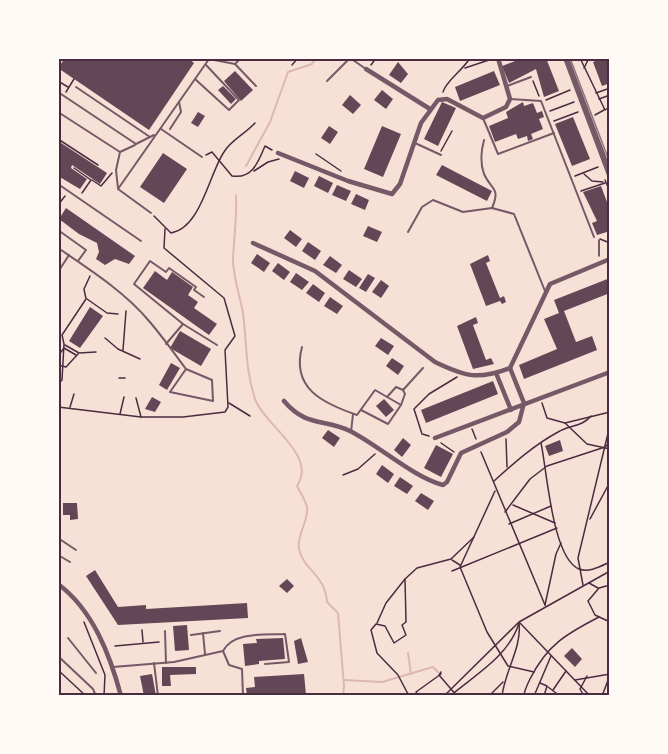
<svg xmlns="http://www.w3.org/2000/svg" width="668" height="754" font-family="Bitter,serif">
	<style>
		.lines { fill: none; stroke-linecap: round; stroke-linejoin: round }
		.stream { stroke: #dcb8b0; stroke-width: 2 }
		.building { fill: #644757 }
		.path { stroke: #4a2c40; stroke-width: 1.5 }
		.service { stroke: #755966; stroke-width: 2 }
		.minor { stroke: #755966; stroke-width: 4.5 }
		.tertiary { stroke: #755966; stroke-width: 6 }
		.tram { stroke: #8f747c; stroke-width: 1.5 }
		.neatline { fill: none; stroke: #4a2c40; stroke-width: 2 }
	</style>
	<rect width="100%" height="100%" fill="#f7e1d7"/>
	<g class="lines">
		<!-- stream -->
		<g class="stream">
			<polyline points="246,166 270,122 288,72 312,64 316,58"/>
			<path d="M236,195C237,217 234,238 233,259C233,277 240,296 243,313C247,343 245,369 255,399C264,425 318,455 297,486C300,492 306,501 307,507C309,521 296,536 299,549C304,571 325,574 327,602L338,613L344,686L343,696"/>
			<polyline points="408,653 411,674"/>
			<polyline points="344,680 382,682 433,667 438,672"/>
		</g>
	</g>
	<!-- building -->
	<g class="building">
		<polygon points="65,58 188,58 194,63 149,130 58,68"/>
		<polygon points="523,58 546,58 559,91 544,97 536,69 509,83 502,66"/>
		<polygon points="603,58 610,58 610,83 602,86 593,62"/>
		<polygon points="398,62 408,74 401,83 389,75"/>
		<polygon points="235,71 253,90 241,101 224,81"/>
		<polygon points="494,71 500,85 460,101 455,87"/>
		<polygon points="223,86 236,99 231,104 218,90"/>
		<polygon points="382,90 393,99 386,109 374,100"/>
		<polygon points="350,95 361,105 353,114 342,105"/>
		<polygon points="442,102 456,108 438,146 424,139"/>
		<polygon points="523,102 524,106 533,103 537,113 542,111 544,117 539,119 543,129 531,134 533,139 528,141 527,136 518,139 516,134 495,142 489,126 508,118 506,112"/>
		<polygon points="198,112 205,116 198,127 191,123"/>
		<polygon points="573,117 590,159 572,166 555,124"/>
		<polygon points="329,126 338,132 330,144 321,138"/>
		<polygon points="382,126 401,134 383,177 364,169"/>
		<polygon points="58,141 107,173 100,184 72,165 71,168 87,179 80,189 58,176"/>
		<polygon points="163,153 187,169 164,203 140,187"/>
		<polygon points="442,165 492,191 487,201 436,175"/>
		<polygon points="295,171 309,178 304,188 290,181"/>
		<polygon points="319,176 333,183 328,193 314,186"/>
		<polygon points="337,185 351,191 346,201 332,195"/>
		<polygon points="601,186 610,210 610,231 597,235 592,223 597,221 583,192"/>
		<polygon points="356,194 369,200 365,210 351,204"/>
		<polygon points="66,208 135,256 129,264 115,259 105,265 96,259 99,252 97,243 79,234 59,219"/>
		<polygon points="368,226 382,232 377,242 363,236"/>
		<polygon points="290,230 302,239 296,247 284,238"/>
		<polygon points="308,242 321,251 315,260 302,251"/>
		<polygon points="257,254 270,263 264,272 251,263"/>
		<polygon points="488,255 490,261 486,263 500,298 504,296 506,302 502,304 500,301 486,306 470,264"/>
		<polygon points="330,256 342,265 336,273 323,265"/>
		<polygon points="278,263 290,272 284,280 272,271"/>
		<polygon points="349,270 362,279 356,287 343,279"/>
		<polygon points="155,271 167,280 172,272 193,287 188,295 198,302 194,308 217,324 209,335 143,288"/>
		<polygon points="296,273 309,282 302,290 290,282"/>
		<polygon points="368,274 375,278 366,292 359,288"/>
		<polygon points="610,278 610,293 564,311 576,342 592,336 597,350 524,379 519,365 557,349 544,319 559,313 554,300"/>
		<polygon points="381,280 389,286 381,298 372,292"/>
		<polygon points="313,284 325,293 319,302 306,293"/>
		<polygon points="330,297 343,306 337,314 324,306"/>
		<polygon points="90,307 103,316 80,348 69,341"/>
		<polygon points="476,317 478,323 473,325 486,360 491,358 494,364 473,369 457,326"/>
		<polygon points="180,331 211,349 201,366 170,348"/>
		<polygon points="381,338 394,346 388,355 375,346"/>
		<polygon points="392,358 404,366 398,375 386,366"/>
		<polygon points="171,363 180,368 167,390 159,385"/>
		<polygon points="493,381 498,394 426,423 421,410"/>
		<polygon points="152,397 161,402 155,412 145,409"/>
		<polygon points="384,399 394,410 386,417 376,406"/>
		<polygon points="328,430 340,438 334,447 322,438"/>
		<polygon points="403,438 411,445 402,457 394,450"/>
		<polygon points="560,440 563,451 549,456 545,446"/>
		<polygon points="436,445 453,454 441,477 424,468"/>
		<polygon points="382,465 394,474 388,483 376,474"/>
		<polygon points="400,477 413,486 407,494 394,486"/>
		<polygon points="421,493 434,501 428,510 415,501"/>
		<polygon points="63,503 77,503 78,519 70,520 70,515 63,515"/>
		<polygon points="95,570 118,607 146,605 146,609 247,603 248,618 118,625 86,576"/>
		<polygon points="287,579 294,586 287,593 279,586"/>
		<polygon points="187,625 189,650 175,651 173,626"/>
		<polygon points="283,638 285,659 259,661 259,664 245,666 243,644 257,643 256,639"/>
		<polygon points="301,638 308,662 298,664 294,641"/>
		<polygon points="572,648 582,659 575,667 564,656"/>
		<polygon points="162,667 196,667 196,674 170,675 171,686 162,686"/>
		<polygon points="152,674 156,696 144,696 140,676"/>
		<polygon points="304,674 306,695 247,696 246,688 255,687 254,677"/>
	</g>
	<g class="lines">
		<!-- path -->
		<g class="path">
			<polyline points="580,58 605,110 608,108 610,112"/>
			<polyline points="292,65 298,58"/>
			<polyline points="371,65 376,58"/>
			<polyline points="465,68 492,59"/>
			<polyline points="584,68 589,58"/>
			<polyline points="58,81 68,87"/>
			<polyline points="533,81 539,96"/>
			<polyline points="66,92 74,79"/>
			<path d="M443,92C446,81 463,70 470,58"/>
			<polyline points="596,93 610,88"/>
			<polyline points="599,99 610,95"/>
			<polyline points="546,100 570,90"/>
			<polyline points="550,111 574,102"/>
			<polyline points="595,115 604,110"/>
			<polyline points="554,121 578,112"/>
			<polyline points="58,139 98,165"/>
			<polyline points="441,151 452,131"/>
			<polyline points="316,154 341,171"/>
			<path d="M206,155L212,152L232,176C252,179 258,163 265,146L272,150"/>
			<polyline points="74,168 91,180 82,193"/>
			<polyline points="254,171 268,162 279,159"/>
			<polyline points="584,174 592,181 603,182"/>
			<polyline points="575,176 598,167"/>
			<polyline points="92,180 101,186 112,173"/>
			<polyline points="605,180 610,192"/>
			<polyline points="581,191 605,183"/>
			<polyline points="58,205 65,196"/>
			<path d="M154,216L171,233C201,228 209,174 224,152C231,140 245,134 255,123"/>
			<polyline points="600,239 610,243"/>
			<polyline points="599,240 599,256"/>
			<polyline points="87,299 107,313 118,314"/>
			<polyline points="105,338 118,349 140,359"/>
			<polyline points="65,345 79,353 96,352"/>
			<polyline points="123,350 126,311"/>
			<polyline points="58,356 64,348 76,355"/>
			<polyline points="58,365 66,367 78,354"/>
			<polyline points="119,378 125,378"/>
			<polyline points="58,384 62,380 64,344 62,335 86,299 84,289 90,276"/>
			<polyline points="136,398 141,417"/>
			<polyline points="229,403 250,416"/>
			<polyline points="542,403 547,418 565,423 610,412"/>
			<polyline points="58,407 141,417 183,417 225,412 228,407 225,350 235,336 224,298 164,248 165,229"/>
			<polyline points="70,407 74,394"/>
			<polyline points="120,414 124,397"/>
			<polyline points="565,423 587,444 610,449"/>
			<polyline points="472,429 476,439"/>
			<polyline points="429,436 422,434 414,409 429,394 457,377"/>
			<polyline points="506,439 507,467"/>
			<polyline points="441,443 454,452"/>
			<path d="M541,443C547,470 552,558 579,569C589,573 601,566 610,562"/>
			<polyline points="481,452 545,605"/>
			<polyline points="343,475 358,469 375,454"/>
			<path d="M494,481C514,463 534,445 558,432C569,425 582,427 591,416"/>
			<polyline points="495,491 460,567 487,632 508,666 534,672"/>
			<polyline points="513,505 555,523"/>
			<polyline points="505,512 530,479 547,466 605,447 610,442"/>
			<polyline points="590,519 610,482"/>
			<polyline points="509,524 551,506"/>
			<polyline points="452,560 460,565"/>
			<polyline points="452,571 557,528"/>
			<polyline points="589,583 598,588"/>
			<polyline points="583,585 578,558 610,425"/>
			<polyline points="610,585 599,588 588,601 595,615 610,622"/>
			<polyline points="545,605 556,554 561,543"/>
			<polyline points="84,622 105,675 104,696"/>
			<polyline points="377,623 386,603 405,579"/>
			<polyline points="520,623 590,696"/>
			<polyline points="142,630 143,642"/>
			<polyline points="115,646 159,642"/>
			<polyline points="58,670 86,696"/>
			<polyline points="441,672 439,675 457,696"/>
			<polyline points="575,680 610,674"/>
			<polyline points="540,683 547,686 544,696"/>
			<polyline points="548,687 560,696"/>
			<polyline points="553,690 566,671"/>
			<polyline points="409,696 398,675 377,653 371,630 376,624 385,626 394,643 406,635 402,625 406,622 405,579 417,568 451,559 474,537"/>
			<polyline points="419,696 416,692 441,674"/>
			<polyline points="444,696 519,622 610,571"/>
			<path d="M450,696C475,675 509,656 519,623"/>
			<polyline points="489,696 503,682"/>
			<path d="M502,696C505,671 522,647 519,623"/>
			<path d="M524,696C524,691 527,685 530,679C547,645 566,634 599,617"/>
			<polyline points="534,696 551,656"/>
			<polyline points="584,696 580,689 587,676"/>
			<polyline points="602,696 610,675"/>
		</g>
		<!-- service -->
		<g class="service">
			<polyline points="350,58 366,69"/>
			<polyline points="235,64 256,86"/>
			<polyline points="195,79 229,110 239,100 206,65"/>
			<polyline points="327,81 350,58"/>
			<polyline points="507,86 531,77"/>
			<polyline points="76,87 150,137"/>
			<polyline points="58,92 136,144 154,135"/>
			<polyline points="510,99 541,101 594,237"/>
			<polyline points="58,112 120,152 135,145"/>
			<polyline points="483,118 498,154 554,133"/>
			<polyline points="161,129 202,157"/>
			<polyline points="170,129 181,112 179,102"/>
			<path d="M484,140C481,151 480,163 484,174C491,190 501,187 492,208"/>
			<polyline points="415,143 441,155"/>
			<polyline points="58,184 141,241"/>
			<polyline points="118,188 116,170 120,152"/>
			<polyline points="151,213 118,189 209,59 235,64 241,58"/>
			<polyline points="58,230 86,250 78,261"/>
			<polyline points="408,232 422,207 433,200 463,212 492,208 514,214 545,291"/>
			<path d="M58,248C89,269 125,292 149,321C162,336 174,353 186,369L170,392L213,401L212,380L186,369"/>
			<polyline points="58,272 69,255"/>
			<polyline points="204,297 194,290 196,287 169,268 166,272 150,261 134,284 183,324 217,345"/>
			<polyline points="610,309 610,360"/>
			<polyline points="166,344 183,324"/>
			<path d="M302,347C291,388 322,403 357,415L375,390L401,405L405,394L403,390L423,368"/>
			<polyline points="387,397 396,387 403,390"/>
			<polyline points="361,410 388,424 401,405"/>
			<polyline points="351,432 353,414"/>
			<polyline points="58,538 76,550"/>
			<polyline points="58,555 70,562"/>
			<polyline points="165,631 166,663"/>
			<polyline points="203,633 205,654"/>
			<polyline points="191,635 220,631"/>
			<polyline points="68,638 96,673"/>
			<polyline points="223,651 229,665 242,669 243,696"/>
			<polyline points="58,656 93,689 96,696"/>
			<polyline points="154,663 158,696"/>
			<path d="M113,667L174,662L223,651C233,631 267,635 285,634L289,662L265,664"/>
		</g>
		<!-- minor -->
		<g class="minor">
			<polyline points="366,69 430,109"/>
			<polyline points="278,153 348,181 392,194 400,184 421,123 438,100 447,99 483,118 506,107 510,99 498,58"/>
			<path d="M253,243L315,271L435,362C466,377 478,380 510,368L524,403L519,422L507,432L461,453L447,482L443,485C413,477 378,445 350,431C324,418 307,428 284,401"/>
			<polyline points="510,368 550,284 610,259"/>
			<polyline points="496,373 511,410"/>
			<polyline points="435,438 610,372"/>
			<path d="M58,584C93,610 110,655 121,696"/>
		</g>
		<!-- tertiary -->
		<polyline class="tertiary" points="566,58 610,175"/>
		<!-- tram -->
		<polyline class="tram" points="570,58 610,163"/>
	</g>
	<!-- border -->
	<rect width="668" height="754" fill="none" stroke="#fffaf5" stroke-width="120"/>
	<rect x="60" y="60" width="548" height="634" class="neatline"/>
</svg>
